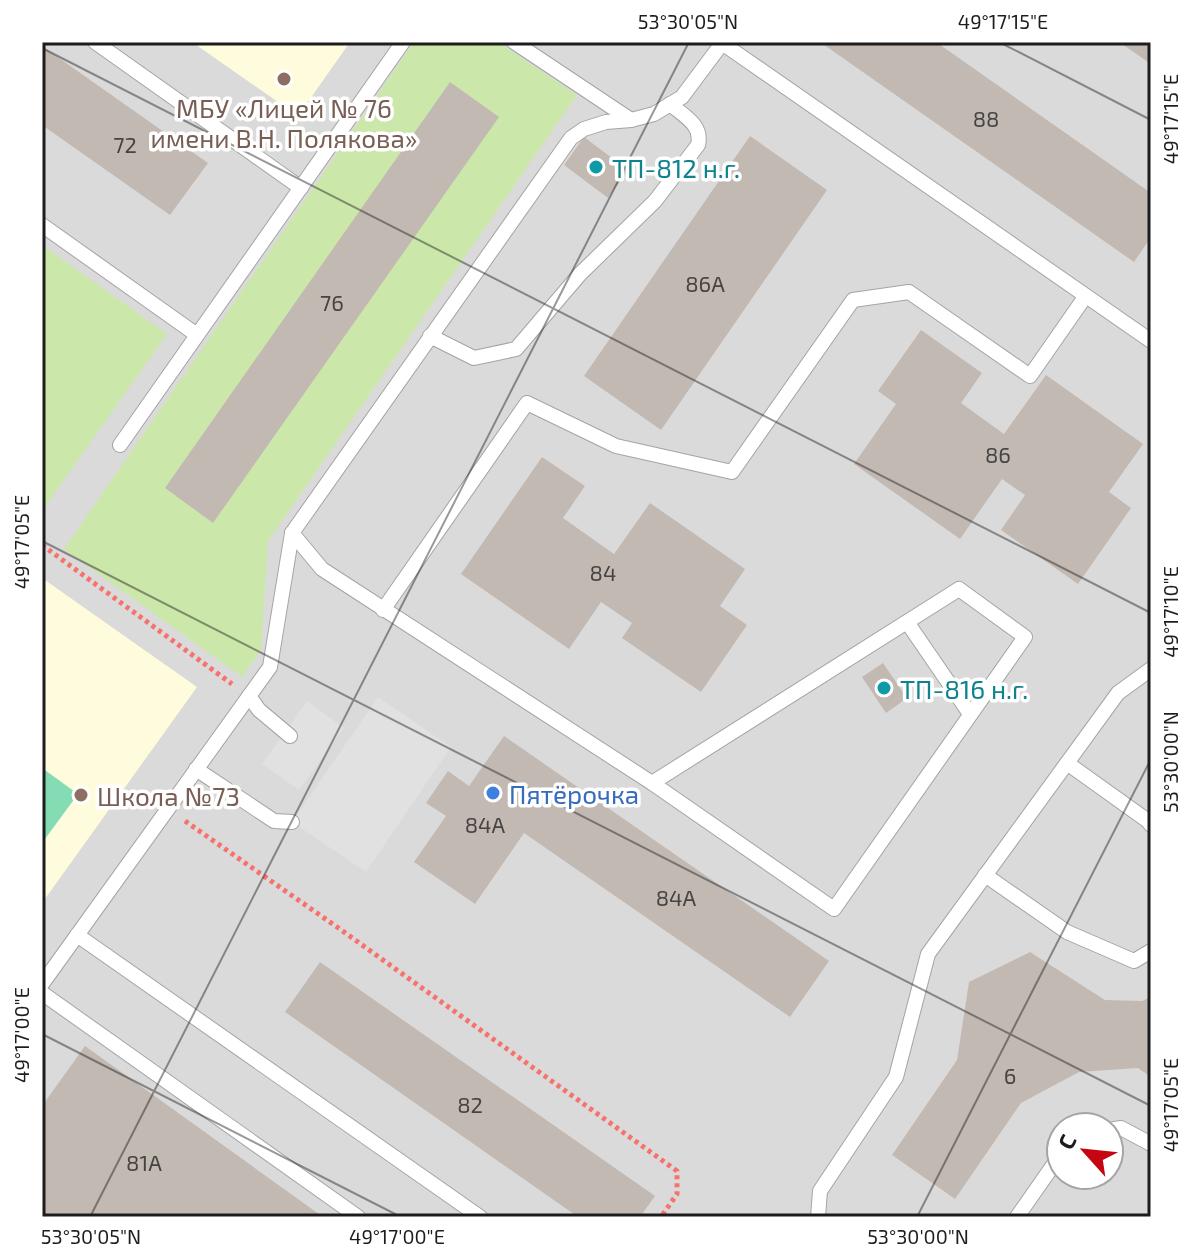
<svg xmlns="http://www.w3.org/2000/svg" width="1193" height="1259" font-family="'Exo 2',sans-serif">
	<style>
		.residential { fill: #dbdada; fill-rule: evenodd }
		.education { fill: #fefcdc }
		.grass { fill: #cce7aa }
		.pitch { fill: #83dcb4 }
		.parking { fill: #e1e1e1 }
		.building { fill: #c3b9b3 }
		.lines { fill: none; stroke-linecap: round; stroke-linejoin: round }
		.service-casing { stroke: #a4a4a4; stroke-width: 16 }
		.path { stroke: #f6726c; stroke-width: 5; stroke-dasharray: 4 4; stroke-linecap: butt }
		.service { stroke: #fff; stroke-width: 14 }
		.ticks { fill: none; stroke: #1d1d1d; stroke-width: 2; stroke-opacity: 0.45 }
		.education-dot { fill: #8d6e63; stroke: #fff; stroke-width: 3 }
		.culture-dot { fill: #0f9aa8; stroke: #fff; stroke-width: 3 }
		.shop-dot { fill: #3f7fe0; stroke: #fff; stroke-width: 3 }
		.labels { text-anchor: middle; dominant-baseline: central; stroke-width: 7; stroke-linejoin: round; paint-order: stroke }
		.number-label { font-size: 22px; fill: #464442 }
		.education-label { font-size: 26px; fill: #785e54; stroke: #fff }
		.culture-label { font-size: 26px; fill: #0d838f; stroke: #fff; text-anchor: start }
		.shop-label { font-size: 26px; fill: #366cbe; stroke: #fff; text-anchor: start }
		.neatline { fill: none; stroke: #1d1d1d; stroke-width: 3 }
		.ticks-label { font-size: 20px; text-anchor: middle; fill: #1d1d1d }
	</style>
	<rect width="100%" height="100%" fill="#eeeae3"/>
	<!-- residential -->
	<path class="residential" d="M42,42H1151V1217H42ZM1061,1127H1109V1175H1061Z"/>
	<!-- education -->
	<g class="education">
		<polygon points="192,42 350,42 298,116"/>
		<polygon points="42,578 197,687 42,903"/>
	</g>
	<!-- grass -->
	<g class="grass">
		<polygon points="414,42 498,42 577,95 268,541 261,650 242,677 64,549"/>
		<polygon points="42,245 167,334 42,511"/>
	</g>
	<!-- pitch -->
	<polygon class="pitch" points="42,768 78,794 42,843"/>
	<!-- parking -->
	<g class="parking">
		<polygon points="378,697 451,747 366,872 292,822"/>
		<polygon points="307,701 344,728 299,790 262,764"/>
	</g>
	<!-- building -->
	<g class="building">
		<polygon points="820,42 936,42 1151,193 1151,237 1134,262"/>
		<polygon points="1119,42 1151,42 1151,64"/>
		<polygon points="42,46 208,163 170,215 42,125"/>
		<polygon points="450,82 499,117 213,523 165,488"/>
		<polygon points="750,136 827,190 661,430 584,376"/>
		<polygon points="584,137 628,170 608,198 564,165"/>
		<polygon points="921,330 982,373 961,403 1004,434 1046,375 1143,444 1109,492 1131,508 1078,584 1001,530 1025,495 1002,479 960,539 854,464 896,404 878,391"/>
		<polygon points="542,457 585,486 563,518 614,554 650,503 745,569 720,606 747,625 701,692 622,638 632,623 601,602 569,649 461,574"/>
		<polygon points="883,663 907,698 886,713 862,677"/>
		<polygon points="504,736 829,961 790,1017 524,833 475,904 414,862 446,816 426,803 448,771 469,786"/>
		<polygon points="1030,952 1105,1000 1142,1001 1151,997 1151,1077 1138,1068 1079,1072 1021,1103 955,1199 892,1155 957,1060 969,982"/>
		<polygon points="320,962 655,1196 640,1217 578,1217 285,1012"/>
		<polygon points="85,1046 323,1217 42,1217 42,1106"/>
	</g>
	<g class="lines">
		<defs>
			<g id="service">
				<polyline points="95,42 301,188"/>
				<polyline points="514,42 631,120"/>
				<polyline points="722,43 1151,341"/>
				<polyline points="42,225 197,335"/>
				<path d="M430,336L474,358L516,349L580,274L655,201L698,145C703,125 684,116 670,104"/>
				<polyline points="120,445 403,42"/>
				<polyline points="292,533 322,569 652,783 834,909 1025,637 959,589 652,783"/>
				<polyline points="383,610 527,403 616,446 732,472 853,300 909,292 1030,376 1085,297"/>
				<polyline points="907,622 970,714"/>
				<polyline points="249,696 259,710 290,736"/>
				<polyline points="1067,763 1148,821 1151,825"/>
				<polyline points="196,769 274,821 292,822"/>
				<polyline points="985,875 1067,932 1134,961 1151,951"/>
				<polyline points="77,935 480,1217"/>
				<polyline points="42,984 270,667 292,533 571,138 584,129 606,122 631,120 654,114 682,97 723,42"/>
				<polyline points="42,993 358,1217"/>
				<polyline points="1109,1130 1121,1128 1151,1144"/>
				<polyline points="818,1217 820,1191 896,1077 928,954 1118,693 1151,669"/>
				<polyline points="1017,1217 1061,1154"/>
			</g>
		</defs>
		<!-- service casing -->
		<use href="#service" class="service-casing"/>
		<!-- path -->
		<g class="path">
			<polyline points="42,545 232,684"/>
			<polyline points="185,821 337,927 677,1171 677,1194 661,1217"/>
		</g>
		<!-- service -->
		<use href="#service" class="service"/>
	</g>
	<!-- ticks -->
	<path class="ticks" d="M999,42L1151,120M42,48L1151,613M42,541L1151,1106M42,1034L401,1217M90,1217L689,42M917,1217L1151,759"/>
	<!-- markers -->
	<g class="education-dot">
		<circle cx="284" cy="79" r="8"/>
		<circle cx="81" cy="795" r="8"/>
	</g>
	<g class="culture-dot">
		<circle cx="596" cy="167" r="8"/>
		<circle cx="884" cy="688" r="8"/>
	</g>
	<circle class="shop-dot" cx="493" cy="793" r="8"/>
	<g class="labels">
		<!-- number labels -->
		<g class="number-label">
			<text x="986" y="118">88</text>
			<text x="125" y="144">72</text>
			<text x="705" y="283">86А</text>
			<text x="332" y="302">76</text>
			<text x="998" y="454">86</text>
			<text x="603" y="572">84</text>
			<text x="485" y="824">84А</text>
			<text x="676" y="897">84А</text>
			<text x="1010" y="1075">6</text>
			<text x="470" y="1104">82</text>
			<text x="144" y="1162">81А</text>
		</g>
		<!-- education labels -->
		<g class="education-label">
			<text x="284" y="107">МБУ «Лицей № 76<tspan x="284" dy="30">имени В.Н. Полякова»</tspan></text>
			<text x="97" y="795" text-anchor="start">Школа №73</text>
		</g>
		<!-- culture labels -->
		<g class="culture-label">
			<text x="612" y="167">ТП-812 н.г.</text>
			<text x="900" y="688">ТП-816 н.г.</text>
		</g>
		<!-- shop labels -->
		<g class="shop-label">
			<text x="509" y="793">Пятёрочка</text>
		</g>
	</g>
	<!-- border -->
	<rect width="1193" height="1259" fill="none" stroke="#ffffff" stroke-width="88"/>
	<!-- north arrow -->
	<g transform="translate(1085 1151) rotate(297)"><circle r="38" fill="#ffffff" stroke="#a5a5a5" stroke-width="2"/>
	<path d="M0-6L14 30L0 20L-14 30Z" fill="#c50511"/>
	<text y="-12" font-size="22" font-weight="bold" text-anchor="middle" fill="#1d1d1d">С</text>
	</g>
	<rect x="44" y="44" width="1105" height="1171" class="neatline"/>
	<g class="ticks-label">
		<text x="688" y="29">53°30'05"N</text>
		<text x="1003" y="29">49°17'15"E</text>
		<text transform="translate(1171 119) rotate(-90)" y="7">49°17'15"E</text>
		<text transform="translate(22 542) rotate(-90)" y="7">49°17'05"E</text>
		<text transform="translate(1171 612) rotate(-90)" y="7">49°17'10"E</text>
		<text transform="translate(1171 762) rotate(-90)" y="7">53°30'00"N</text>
		<text transform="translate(22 1035) rotate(-90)" y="7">49°17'00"E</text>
		<text transform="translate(1171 1105) rotate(-90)" y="7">49°17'05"E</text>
		<text x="91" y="1244">53°30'05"N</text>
		<text x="397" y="1244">49°17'00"E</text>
		<text x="918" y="1244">53°30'00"N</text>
	</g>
</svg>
